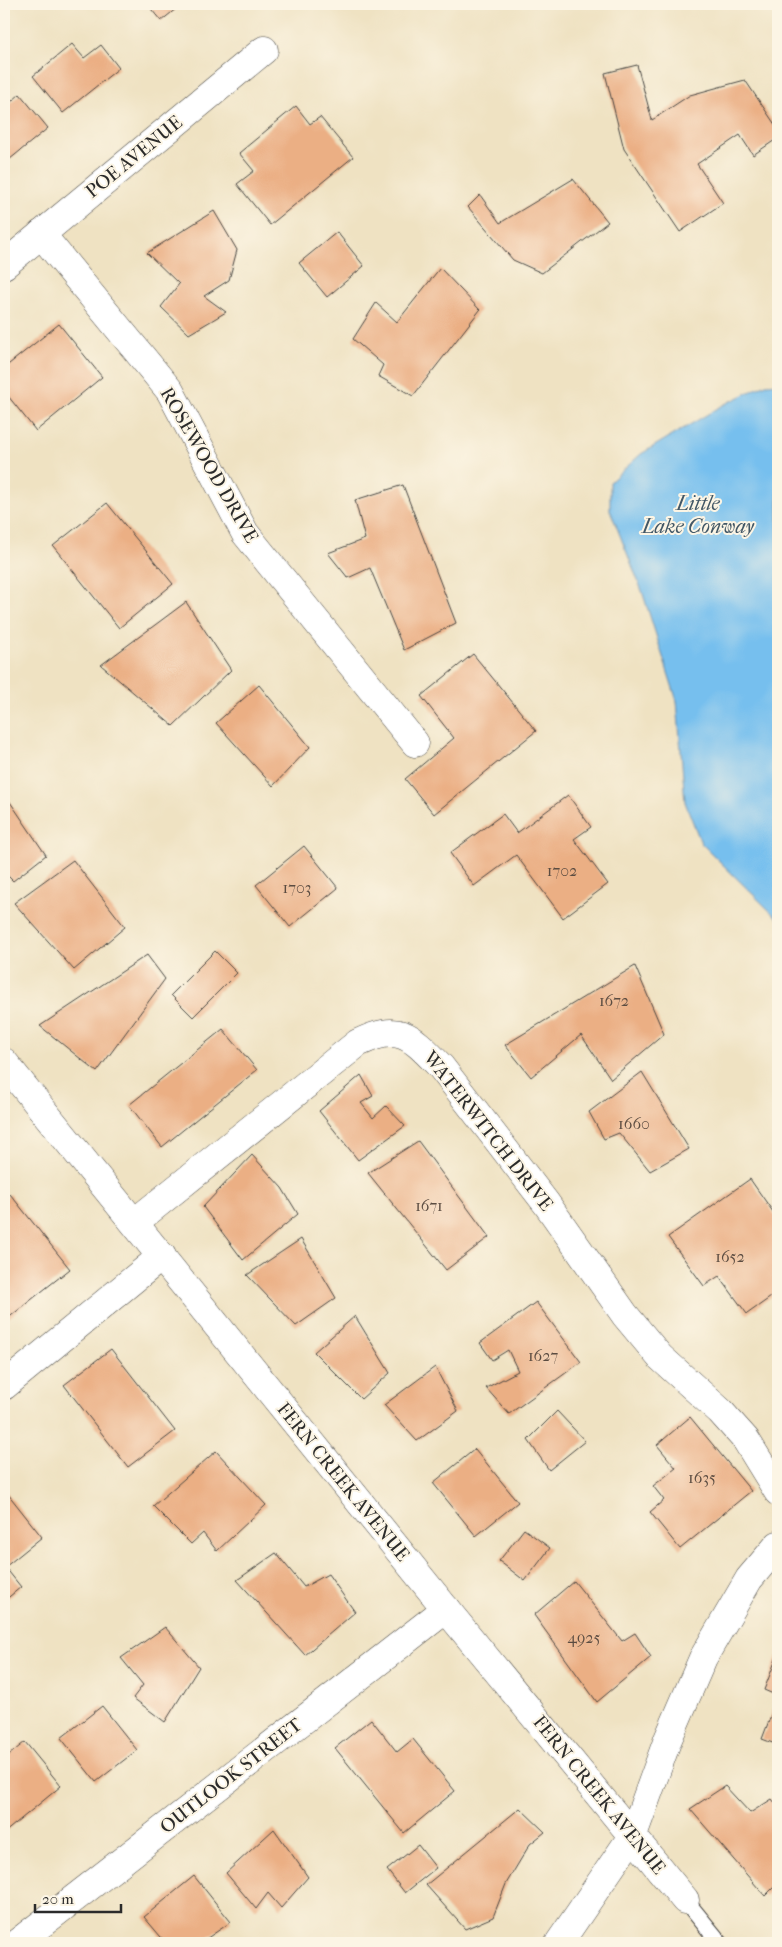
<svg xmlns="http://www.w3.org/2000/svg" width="782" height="1947" font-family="'IM FELL French Canon',serif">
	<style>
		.water { fill: #76bfee; stroke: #50758c }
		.building { fill: #ebaf84 }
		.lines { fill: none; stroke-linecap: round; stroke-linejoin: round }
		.service-casing { stroke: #484642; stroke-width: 18 }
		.minor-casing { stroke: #484642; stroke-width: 29 }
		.service { stroke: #fff; stroke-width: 16 }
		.minor { stroke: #fff; stroke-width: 28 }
		.labels { text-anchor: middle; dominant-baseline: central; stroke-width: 4; stroke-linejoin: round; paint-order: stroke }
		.number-label { font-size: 16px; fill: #5b4c41 }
		.street-label { font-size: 19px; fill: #2b2b2b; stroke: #fcf5e5 }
		.water-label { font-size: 20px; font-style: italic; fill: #425766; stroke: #fcf5e5 }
	</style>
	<rect width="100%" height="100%" fill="#fcf5e5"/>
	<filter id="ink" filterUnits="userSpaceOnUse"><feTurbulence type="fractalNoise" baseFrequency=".02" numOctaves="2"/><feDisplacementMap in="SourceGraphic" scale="10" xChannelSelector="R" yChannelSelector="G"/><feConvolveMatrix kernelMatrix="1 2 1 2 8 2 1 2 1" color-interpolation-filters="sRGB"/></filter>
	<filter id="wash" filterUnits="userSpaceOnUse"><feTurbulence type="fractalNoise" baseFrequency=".0096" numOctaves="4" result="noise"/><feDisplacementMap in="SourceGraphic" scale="20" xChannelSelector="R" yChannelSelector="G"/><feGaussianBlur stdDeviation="1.12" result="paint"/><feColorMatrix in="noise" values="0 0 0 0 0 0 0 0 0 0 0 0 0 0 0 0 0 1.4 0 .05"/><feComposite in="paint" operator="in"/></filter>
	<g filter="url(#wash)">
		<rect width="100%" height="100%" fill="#efe2c2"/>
		<!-- water -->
		<polygon class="water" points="778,383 778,919 701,843 685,802 677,701 642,591 610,510 610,482 641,454 723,405 766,384"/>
		<g id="blocks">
			<!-- building -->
			<g class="building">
				<polygon points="147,4 182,4 161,21"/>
				<polygon points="72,44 84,58 101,45 119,68 63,113 33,76"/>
				<polygon points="637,65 652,120 690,95 745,80 778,129 778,138 753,155 740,135 697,164 723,203 680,232 624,149 605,73"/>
				<polygon points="20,94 48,128 4,164 4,108"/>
				<polygon points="296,106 310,124 320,117 353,157 270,225 237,184 254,171 239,153"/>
				<polygon points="573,179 608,222 542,273 513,260 468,207 480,195 500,223"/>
				<polygon points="214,211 237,250 229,280 204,296 226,312 189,334 161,307 179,284 147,253"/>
				<polygon points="337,232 364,266 327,297 299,263"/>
				<polygon points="440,268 480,310 413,396 378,376 383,365 353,339 376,303 397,322"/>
				<polygon points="59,324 102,377 36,431 4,391 4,368"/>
				<polygon points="403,485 456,623 404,650 370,568 348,578 328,553 365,539 355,500"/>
				<polygon points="107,503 173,584 119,628 53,546"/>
				<polygon points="186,602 231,670 173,726 101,665"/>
				<polygon points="473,654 536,731 434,814 405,779 454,738 421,696"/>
				<polygon points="259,685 310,747 273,786 216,723"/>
				<polygon points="568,795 591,827 574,839 608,884 563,918 516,855 474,886 450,853 503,814 517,833"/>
				<polygon points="6,796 46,855 13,881 4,872 4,798"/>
				<polygon points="304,846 338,888 290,927 256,885"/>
				<polygon points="73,860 125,927 74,970 14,903"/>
				<polygon points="215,951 237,973 193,1017 171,995"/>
				<polygon points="147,955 165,979 97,1072 40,1026"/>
				<polygon points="635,966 664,1034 611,1079 581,1035 531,1077 505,1045"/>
				<polygon points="223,1029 257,1070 162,1147 129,1105"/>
				<polygon points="642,1072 689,1149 650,1171 619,1133 604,1139 589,1112"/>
				<polygon points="361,1075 373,1096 361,1103 373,1118 386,1106 405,1126 358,1160 319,1111"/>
				<polygon points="418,1141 489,1237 446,1270 368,1173"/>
				<polygon points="252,1155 282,1188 298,1214 243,1260 203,1207"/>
				<polygon points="750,1179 778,1219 778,1292 747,1314 719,1276 704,1286 668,1237"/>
				<polygon points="10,1194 70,1269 7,1319 4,1315 4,1200"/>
				<polygon points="301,1239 336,1298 296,1326 247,1275"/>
				<polygon points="536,1302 581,1362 509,1414 486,1388 518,1371 508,1350 492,1360 480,1343"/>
				<polygon points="355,1316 390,1373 361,1399 314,1352"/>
				<polygon points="111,1349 175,1431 128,1467 64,1385"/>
				<polygon points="435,1367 458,1411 417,1441 384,1405"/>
				<polygon points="557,1411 585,1441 549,1470 528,1440"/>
				<polygon points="690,1417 751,1491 680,1549 650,1512 664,1500 653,1486 676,1468 657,1445"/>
				<polygon points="475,1449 518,1502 476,1536 433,1483"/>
				<polygon points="216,1451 266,1505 217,1551 203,1533 191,1544 153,1506"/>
				<polygon points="4,1489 42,1537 5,1567 21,1587 4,1601"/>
				<polygon points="524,1529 550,1548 525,1581 499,1561"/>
				<polygon points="276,1553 304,1587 328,1574 355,1612 305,1655 237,1580"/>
				<polygon points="574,1581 622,1641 635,1633 651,1657 597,1702 534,1615"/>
				<polygon points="165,1627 199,1667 165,1722 133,1698 143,1685 121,1658"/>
				<polygon points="778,1654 778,1696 764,1690"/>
				<polygon points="778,1697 778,1745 762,1739"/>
				<polygon points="102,1706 137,1750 96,1782 61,1738"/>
				<polygon points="371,1719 397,1752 413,1739 455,1791 404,1833 335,1748"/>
				<polygon points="25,1742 61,1786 4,1833 4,1759"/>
				<polygon points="725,1786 750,1813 772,1799 778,1807 778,1883 765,1896 690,1809"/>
				<polygon points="520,1808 545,1832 530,1844 506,1884 493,1917 465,1929 426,1885"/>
				<polygon points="274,1829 308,1877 281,1908 268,1893 256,1909 226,1873"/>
				<polygon points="418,1845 436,1868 405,1893 387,1870"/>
				<polygon points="194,1876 231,1922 200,1943 166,1943 144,1917"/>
			</g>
		</g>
	</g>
	<g filter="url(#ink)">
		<use href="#blocks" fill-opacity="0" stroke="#484642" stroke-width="1"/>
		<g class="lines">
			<defs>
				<polyline id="service" points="685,1900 720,1943"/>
				<g id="minor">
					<polyline points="41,234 170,391 245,533 415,743"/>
					<polyline points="4,265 264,50"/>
					<polyline points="4,1062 446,1609 685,1900"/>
					<path d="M135,1222L358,1043C400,1022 411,1036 441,1067L546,1203L625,1315L660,1357L720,1411L746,1440L778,1492"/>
					<polyline points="4,1386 162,1256"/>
					<polyline points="17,1943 446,1609"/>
					<polyline points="559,1943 633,1835 668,1739 703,1658 749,1579 778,1545"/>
				</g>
			</defs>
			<!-- service casing -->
			<use href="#service" class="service-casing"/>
			<!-- minor casing -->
			<use href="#minor" class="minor-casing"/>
			<!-- service -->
			<use href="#service" class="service"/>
			<!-- minor -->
			<use href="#minor" class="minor"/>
		</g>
	</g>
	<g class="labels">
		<!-- number labels -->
		<g class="number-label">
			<text x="562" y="870">1702</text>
			<text x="297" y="887">1703</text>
			<text x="614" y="1000">1672</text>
			<text x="634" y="1123">1660</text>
			<text x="429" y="1205">1671</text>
			<text x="730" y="1256">1652</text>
			<text x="543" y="1355">1627</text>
			<text x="702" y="1477">1635</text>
			<text x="584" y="1637">4925</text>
		</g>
		<!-- street labels -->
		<g class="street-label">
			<text transform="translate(134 157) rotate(-39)">POE AVENUE</text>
			<text transform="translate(209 465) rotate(60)">ROSEWOOD DRIVE</text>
			<text transform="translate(488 1131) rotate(52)">WATERWITCH DRIVE</text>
			<text transform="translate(343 1482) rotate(51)">FERN CREEK AVENUE</text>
			<text transform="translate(231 1776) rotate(-38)">OUTLOOK STREET</text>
			<text transform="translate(599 1795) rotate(51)">FERN CREEK AVENUE</text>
		</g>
		<!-- water labels -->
		<g class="water-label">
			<text x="698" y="503">Little<tspan x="698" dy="23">Lake Conway</tspan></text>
		</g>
	</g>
	<!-- margin -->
	<rect width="782" height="1947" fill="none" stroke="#fcf5e5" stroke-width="20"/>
	<!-- scale -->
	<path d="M35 1904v8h86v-8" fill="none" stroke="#2b2b2b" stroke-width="2.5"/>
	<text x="42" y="1904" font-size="15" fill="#2b2b2b" stroke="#fcf5e5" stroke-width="4" paint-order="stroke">20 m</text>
</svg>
